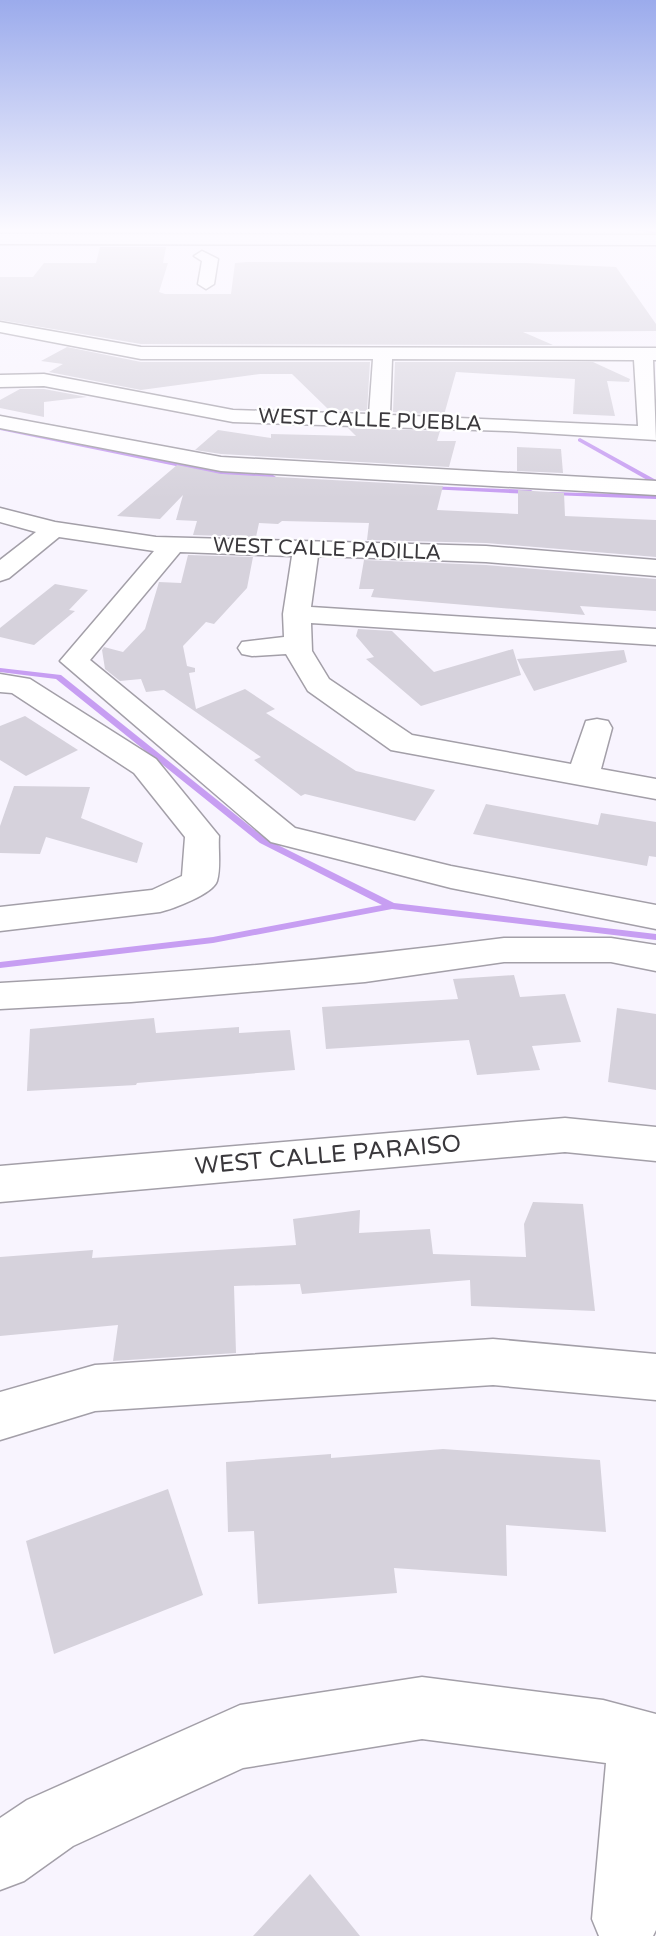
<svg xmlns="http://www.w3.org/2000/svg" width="656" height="1936" font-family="'Varela Round',sans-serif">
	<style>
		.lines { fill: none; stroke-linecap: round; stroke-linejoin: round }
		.stream { fill: #c79ef2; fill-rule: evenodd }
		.building { fill: #d6d2dc }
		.minor-casing { stroke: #a39fa8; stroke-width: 3 }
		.minor { fill: #fff; fill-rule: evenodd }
		.labels { text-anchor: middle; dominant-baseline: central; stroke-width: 5; stroke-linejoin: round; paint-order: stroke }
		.far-street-label { font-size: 21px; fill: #3a383c; stroke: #fff }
		.street-label { font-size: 24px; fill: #3a383c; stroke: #fff }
	</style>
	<rect width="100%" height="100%" fill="#f8f4fe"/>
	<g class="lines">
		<!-- stream -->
		<g class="stream">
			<polygon points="635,228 656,232 656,234 622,228"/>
			<polygon points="0,426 215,470 273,475 276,477 273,479 215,474 0,430"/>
			<polygon points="580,438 656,480 656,485 578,441 578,439"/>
			<polygon points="426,486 531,490 534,492 531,494 428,489 426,488"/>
			<polygon points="549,492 656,495 656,499 551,495 549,494"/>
			<polygon points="0,668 61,675 266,839 394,903 656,934 656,940 392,909 213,943 0,968 0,962 213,937 382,905 260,843 56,679 0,672"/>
		</g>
	</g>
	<!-- building -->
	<g class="building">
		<polygon points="100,247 166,247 163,263 168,263 159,292 165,294 231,294 235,263 247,262 527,263 616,267 656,324 656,331 523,332 553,345 141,344 0,320 0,277 33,277 44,263 96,263"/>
		<polygon points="67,347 141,362 370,362 367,411 329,410 292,374 260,374 141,390 49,372 63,364 41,361"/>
		<polygon points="395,362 593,362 630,379 629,382 607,381 615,416 573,414 575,379 456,372 444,415 393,412"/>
		<polygon points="20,389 44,389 87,397 44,402 44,417 0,408 0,400"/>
		<polygon points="348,428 440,431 437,441 456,441 449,467 221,454 195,450 218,430 271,438 271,434 356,436"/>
		<polygon points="517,447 561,449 563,473 517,471"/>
		<polygon points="177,465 221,474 443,486 437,510 518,514 518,490 564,493 565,516 656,520 656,557 486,543 367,540 369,523 282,521 278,524 259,523 256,537 193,535 197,521 176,520 183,495 160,519 117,516"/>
		<polygon points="188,555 253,557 247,588 214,624 206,622 183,646 187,666 195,668 195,672 189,673 196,709 245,689 275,709 266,713 356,771 435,790 415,821 305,794 301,796 254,760 261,757 164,690 146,692 141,679 120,681 105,669 102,650 104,647 123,652 145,629 159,582 181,583"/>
		<polygon points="364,560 486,565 656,579 656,611 580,606 585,615 371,597 374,589 359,589"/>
		<polygon points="55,584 88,590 69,610 75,611 34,645 0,637 0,628"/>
		<polygon points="358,629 392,631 434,672 513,649 521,675 421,706 366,659 374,657 356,636"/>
		<polygon points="624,650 627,662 534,691 517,659"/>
		<polygon points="25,716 78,750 26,776 0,760 0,726"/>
		<polygon points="14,786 90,787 81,818 143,843 137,863 46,837 40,854 0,853 0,826"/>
		<polygon points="486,804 598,825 601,813 656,822 656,857 649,856 647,866 473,834"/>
		<polygon points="514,975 520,997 565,994 581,1042 532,1046 540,1070 477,1075 469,1040 326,1049 322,1007 458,999 453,979"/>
		<polygon points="617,1008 656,1014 656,1090 608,1082"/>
		<polygon points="154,1018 156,1033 239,1027 239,1033 290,1030 295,1070 137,1083 136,1085 27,1091 30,1029"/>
		<polygon points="533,1202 583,1204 595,1311 471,1306 470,1280 302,1294 300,1284 234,1286 236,1353 113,1361 118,1325 0,1336 0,1257 93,1250 92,1258 296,1245 293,1219 360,1210 359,1233 430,1229 433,1254 526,1257 524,1224"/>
		<polygon points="443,1449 600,1460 606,1532 506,1525 507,1576 394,1568 397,1593 258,1604 254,1531 228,1532 226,1462 331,1454 331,1458"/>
		<polygon points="168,1489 203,1595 54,1654 26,1541"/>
		<polygon points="310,1874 360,1936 253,1936"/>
	</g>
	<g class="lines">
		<defs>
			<g id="minor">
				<polygon points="0,234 656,235 656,245 0,244"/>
				<polygon points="202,251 218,259 214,284 206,289 198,284 202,261 194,256"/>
				<path d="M0,322L141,347L656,348V360H653L656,440L507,431L233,422L44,386L0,387V375L44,374L233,410L369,414L373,359H141L0,332ZM392,359L634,360L638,426L390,415Z"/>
				<polygon points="0,416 221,457 656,481 656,495 221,471 0,428"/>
				<polygon points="0,508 55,522 156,537 486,546 656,560 656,576 486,562 318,556 311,607 656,629 656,645 311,623 312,651 329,679 412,735 571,764 586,721 597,719 608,721 612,728 601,769 656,779 656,799 391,750 308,691 286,654 252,656 242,654 238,648 242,642 284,637 283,614 292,556 180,552 90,660 295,828 451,866 656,905 656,929 451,888 271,842 60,661 154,551 59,537 9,578 0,581 0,560 36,532 0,522"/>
				<path d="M0,674L30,679L156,759L219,836C218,849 221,868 217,881C213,894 173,909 160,912L0,931V907L152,890L182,876L185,837L134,773L12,693L0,692Z"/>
				<path d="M504,938H611L656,945V971L611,962H504L365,982L131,1002L0,1009V983C169,974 336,960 504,938Z"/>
				<polygon points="565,1118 656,1127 656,1161 565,1152 0,1202 0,1166"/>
				<polygon points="493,1339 656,1354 656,1400 493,1385 95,1411 0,1440 0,1392 95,1365"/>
				<polygon points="422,1677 603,1700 656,1714 656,1930 653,1936 599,1936 592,1919 606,1763 422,1739 243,1768 73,1846 24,1881 0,1890 0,1818 27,1800 240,1705"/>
			</g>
		</defs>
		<!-- minor casing -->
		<use href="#minor" class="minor-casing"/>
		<!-- minor -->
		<use href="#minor" class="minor"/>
	</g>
	<!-- sky -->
	<linearGradient id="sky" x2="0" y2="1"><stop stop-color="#9babec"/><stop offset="0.46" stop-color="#fcfaff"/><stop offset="1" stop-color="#fcfaff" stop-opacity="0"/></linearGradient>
	<rect width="656" height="499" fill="url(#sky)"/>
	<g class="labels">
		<!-- far-street labels -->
		<g class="far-street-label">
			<text transform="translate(370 420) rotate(2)">WEST CALLE PUEBLA</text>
			<text transform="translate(327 549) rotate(2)">WEST CALLE PADILLA</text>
		</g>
		<!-- street labels -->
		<g class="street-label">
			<text transform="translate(328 1155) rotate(-5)">WEST CALLE PARAISO</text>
		</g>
	</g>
</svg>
